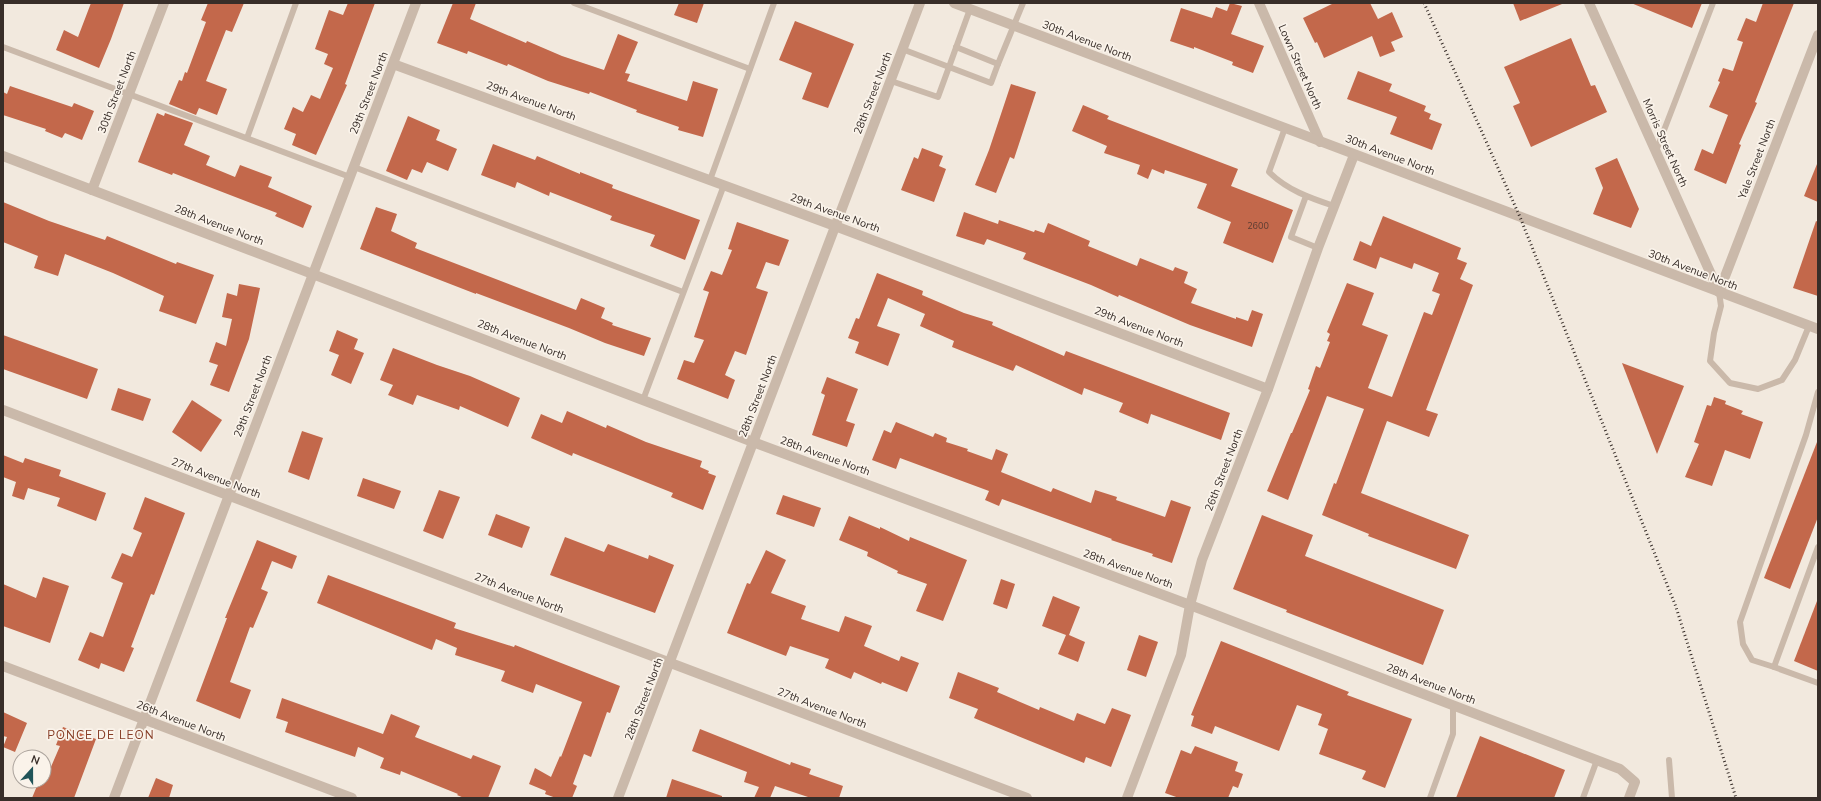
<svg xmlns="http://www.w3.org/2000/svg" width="1821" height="801" font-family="'Nunito Sans',sans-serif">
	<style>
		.building { fill: #c3684b }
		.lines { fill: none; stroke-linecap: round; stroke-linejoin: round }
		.service { stroke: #cab9aa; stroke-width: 6 }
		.minor { stroke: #cab9aa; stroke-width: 10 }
		.tertiary { stroke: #cab9aa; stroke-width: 10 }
		.rail { stroke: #382e29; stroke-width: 3; stroke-dasharray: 1 3; stroke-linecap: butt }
		.labels { text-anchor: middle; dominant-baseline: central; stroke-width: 3.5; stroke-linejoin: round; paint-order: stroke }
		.number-label { font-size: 9px; fill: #5b3c32 }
		.street-label { font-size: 11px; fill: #382e29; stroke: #faf3ea }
		.neighbourhood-label { font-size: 12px; letter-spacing: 1px; fill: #853b24; stroke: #faf3ea }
	</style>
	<rect width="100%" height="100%" fill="#f2e9de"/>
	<!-- building -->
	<g class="building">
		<polygon points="91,3 124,3 111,39 99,68 56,50 64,30 78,37"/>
		<polygon points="208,3 244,3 232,32 226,30 206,81 227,89 217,115 199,108 196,115 169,104 179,80 182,81 185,72 187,73 206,22 201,20"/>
		<polygon points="348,3 375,3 345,84 347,85 316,155 292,145 296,134 284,129 293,107 303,112 311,95 320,99 333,68 324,64 328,54 315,49 329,10 343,15"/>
		<polygon points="453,3 476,3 470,19 526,43 527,41 562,56 604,70 618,34 638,42 625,73 630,74 627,81 687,101 693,81 718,89 703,137 678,130 679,127 636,112 637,110 590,92 589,94 548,81 508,64 507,66 468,51 467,54 437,43"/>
		<polygon points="679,3 704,3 697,23 674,15"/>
		<polygon points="1230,3 1242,6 1231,34 1264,46 1253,73 1232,65 1233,62 1194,47 1194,49 1170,41 1181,8 1212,18 1216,7 1227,11"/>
		<polygon points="1334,3 1370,3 1378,19 1392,12 1403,37 1391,42 1395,51 1380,57 1372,36 1324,58 1317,42 1315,43 1303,18"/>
		<polygon points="1513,3 1562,3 1562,4 1520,21"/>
		<polygon points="1631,3 1702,3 1692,28"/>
		<polygon points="1763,3 1794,3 1755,102 1757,103 1739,144 1741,145 1726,184 1694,170 1702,149 1713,154 1728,115 1709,107 1720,82 1718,81 1723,68 1733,71 1743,42 1737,40 1746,18 1756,22"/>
		<polygon points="795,21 854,44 828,108 802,99 812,73 779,60"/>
		<polygon points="1571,38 1591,86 1595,85 1607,112 1531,147 1513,106 1520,103 1504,67"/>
		<polygon points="1358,71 1392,84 1389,91 1426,106 1424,111 1431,114 1429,119 1442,124 1432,150 1390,134 1397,117 1347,99"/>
		<polygon points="1011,84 1036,92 1014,159 1010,157 996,193 975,185 989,150"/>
		<polygon points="10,86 72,107 74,103 94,111 82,140 65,133 62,138 45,131 46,129 3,115 3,92 7,94"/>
		<polygon points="1083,105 1109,116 1107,119 1238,169 1231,186 1293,210 1273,263 1223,243 1231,222 1197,208 1207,184 1165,170 1164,174 1152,169 1148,179 1137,174 1140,165 1104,153 1107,146 1072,131"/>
		<polygon points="157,113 164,116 165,113 193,123 184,145 210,156 206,165 235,177 240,165 272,177 268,187 312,206 303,228 275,216 277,213 173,173 172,175 138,162"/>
		<polygon points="408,116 440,130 436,140 457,149 448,171 427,162 422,173 412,169 407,180 386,171"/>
		<polygon points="493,144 535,160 537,156 580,174 580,172 613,185 612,188 700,220 685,260 650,246 655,235 610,220 612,216 550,192 549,196 517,182 515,188 481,175"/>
		<polygon points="922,148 943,156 939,166 946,169 934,202 901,190 914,157 918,159"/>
		<polygon points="1617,158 1639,209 1631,228 1593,214 1603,188 1595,168"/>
		<polygon points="1817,164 1818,164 1818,202 1804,196"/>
		<polygon points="3,202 49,221 105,240 107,236 176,264 177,262 214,275 196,324 159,311 164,296 113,273 65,254 58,276 34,268 38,256 3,242"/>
		<polygon points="376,207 397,214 391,231 417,243 415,248 576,310 581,298 605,308 601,318 613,323 612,325 651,338 644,356 605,343 569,328 476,293 476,294 360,249"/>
		<polygon points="964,212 998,224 999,220 1034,232 1035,230 1044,233 1048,223 1090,241 1088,246 1137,266 1140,258 1173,271 1175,267 1188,272 1184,283 1197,289 1191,303 1236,319 1236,317 1248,321 1252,310 1263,314 1252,347 1190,325 1119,295 1118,297 1091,285 1023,259 1026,253 987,239 984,245 956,236"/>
		<polygon points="1383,216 1461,248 1457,259 1467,263 1460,279 1473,285 1426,410 1438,414 1429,437 1387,421 1361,493 1469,535 1456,569 1368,536 1369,534 1322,515 1334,483 1336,484 1364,409 1327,396 1288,500 1267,491 1291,433 1292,433 1310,390 1308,389 1316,366 1320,368 1330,342 1327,341 1330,334 1327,332 1347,283 1374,293 1362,325 1388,335 1368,388 1392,397 1424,312 1432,315 1440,294 1432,291 1439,273 1414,263 1412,269 1380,257 1376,269 1353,260 1360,241 1371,246"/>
		<polygon points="1816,221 1818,222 1818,296 1793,288"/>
		<polygon points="737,222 789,240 779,266 766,262 756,288 768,292 746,355 735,351 725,375 735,380 728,399 677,379 684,360 694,363 704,340 694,337 709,292 703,290 711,271 722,275 732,250 728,249"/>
		<polygon points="877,273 923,291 922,295 964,313 993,322 992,325 1064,356 1066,351 1230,413 1221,440 1151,414 1148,424 1119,412 1123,403 1084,388 1082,395 1016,365 1013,371 952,347 954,341 920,326 925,314 888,298 877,326 900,334 888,366 855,353 859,342 848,338 856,318 859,319"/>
		<polygon points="239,284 260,288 249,339 229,392 210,385 218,365 209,362 216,342 226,346 232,319 222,317 227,293 237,296"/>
		<polygon points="337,330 358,339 354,349 364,353 351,384 331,375 339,355 329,351"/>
		<polygon points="3,335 98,369 87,399 3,369"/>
		<polygon points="393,348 437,365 470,376 520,398 508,427 460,406 459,410 417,395 413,405 388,395 393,385 380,380"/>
		<polygon points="1622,363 1684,386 1657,454"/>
		<polygon points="827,377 858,389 846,421 855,424 847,447 812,435 825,395 821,393"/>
		<polygon points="118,388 151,399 143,421 111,410"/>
		<polygon points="1714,397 1726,401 1725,404 1743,411 1741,414 1763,422 1750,459 1725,450 1712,486 1685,477 1699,444 1694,442 1707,405 1711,406"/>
		<polygon points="192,400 222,420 201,452 172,432"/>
		<polygon points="567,411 606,428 607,425 646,442 702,461 700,467 709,471 708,473 716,476 703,510 671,497 673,493 573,453 572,456 531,438 541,414 562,423"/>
		<polygon points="896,422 933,437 935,433 947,438 946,442 968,449 967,451 992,460 996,449 1008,454 1001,472 1051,492 1053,488 1091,503 1095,490 1117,497 1116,500 1165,517 1171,500 1191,507 1172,563 1152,556 1153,554 1111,540 1112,539 1002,499 999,506 985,500 989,491 900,458 896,469 872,460 884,430 891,433"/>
		<polygon points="302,431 323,438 309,480 288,472"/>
		<polygon points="1817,442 1818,517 1790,589 1764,578"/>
		<polygon points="3,455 23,463 25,458 61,470 59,476 106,493 96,521 57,506 60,498 28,488 24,500 12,496 16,482 3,477"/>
		<polygon points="363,478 401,491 394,509 357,496"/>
		<polygon points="439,490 460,497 443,539 423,531"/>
		<polygon points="783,495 821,508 814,527 776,514"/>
		<polygon points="145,497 185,513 154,595 151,594 131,647 134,648 124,672 101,663 99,669 78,660 90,632 103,637 123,583 111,578 122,553 132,557 142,533 133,529"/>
		<polygon points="496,514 530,527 522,548 488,535"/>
		<polygon points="1262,515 1313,535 1305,556 1444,610 1423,665 1286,612 1287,610 1233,589"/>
		<polygon points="849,516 880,529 880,527 909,541 910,537 967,560 943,621 916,611 927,584 897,573 898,571 867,556 868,552 839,540"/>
		<polygon points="565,537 604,552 608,544 648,559 649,555 674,565 655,613 550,575"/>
		<polygon points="257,540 297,556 292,569 272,561 261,589 268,592 253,628 250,627 230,682 251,690 240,719 196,701 227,618 225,618"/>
		<polygon points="766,550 786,560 771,593 806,606 801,619 839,632 845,616 872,626 864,646 899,661 901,656 919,663 907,692 882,682 881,684 854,672 851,679 825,668 829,659 790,646 786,656 727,633 747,583 750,584"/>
		<polygon points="328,575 456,623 454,628 514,647 515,645 620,686 610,713 607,712 591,757 584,754 573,784 577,786 572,798 556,798 545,794 546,791 529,784 535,768 551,777 560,756 561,757 582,702 536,684 533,693 501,681 505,671 455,655 457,648 436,639 432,650 317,603"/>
		<polygon points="43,577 69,586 50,643 3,626 3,584 36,598"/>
		<polygon points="1001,579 1015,584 1007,609 993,604"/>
		<polygon points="1053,596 1080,607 1069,635 1085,642 1078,662 1058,654 1066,635 1042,626"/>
		<polygon points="1817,601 1818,601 1818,671 1794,661"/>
		<polygon points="1139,635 1158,642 1146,677 1127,670"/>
		<polygon points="1221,641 1349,692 1347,695 1412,719 1385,788 1362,779 1366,771 1319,754 1328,729 1318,725 1322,714 1297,705 1279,751 1215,726 1212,734 1191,726 1194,716 1191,715"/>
		<polygon points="958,672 999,688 997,692 1039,710 1040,707 1074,721 1077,713 1105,724 1112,708 1131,715 1111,767 1086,757 1084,763 974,718 978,709 949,698"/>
		<polygon points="282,698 383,734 391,714 420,726 415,737 471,759 473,755 501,766 488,798 464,798 457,795 458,794 401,771 400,775 380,768 384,758 358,747 355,757 285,732 288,722 276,718"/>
		<polygon points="3,712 27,723 15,752 3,747 7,737 3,736"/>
		<polygon points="63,727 96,739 74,798 32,798 39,781 44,783 60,746 56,745"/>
		<polygon points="700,729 790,765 791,762 811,769 809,774 843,786 839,798 811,798 775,786 770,798 754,798 759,787 744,782 747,772 692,751"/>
		<polygon points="1480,736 1565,770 1554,798 1456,798"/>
		<polygon points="1195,746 1238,762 1235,771 1243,774 1238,788 1233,786 1228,798 1179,798 1165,793 1181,750 1191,754"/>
		<polygon points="156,778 173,785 169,798 148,798"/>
		<polygon points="672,779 722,796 722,798 666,798"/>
	</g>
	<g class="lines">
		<!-- service -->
		<g class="service">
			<polyline points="574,3 750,69"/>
			<polyline points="970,9 949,67 991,83 998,64"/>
			<polyline points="3,47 350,177"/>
			<polyline points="956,47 998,64 1023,3"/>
			<polyline points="891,81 938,97 949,67 902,49"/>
			<path d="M1285,128L1269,172C1287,190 1310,198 1334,206"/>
			<polyline points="247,138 296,3"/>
			<polyline points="1656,151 1713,3"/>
			<polyline points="354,167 683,292"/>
			<polyline points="710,180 774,3"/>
			<polyline points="1306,196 1291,237 1318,248"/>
			<polyline points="1719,292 1721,306 1714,333 1710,361 1730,383 1758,389 1782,380 1795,360 1809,326"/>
			<polyline points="643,400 724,185"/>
			<polyline points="1818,547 1774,667 1818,683"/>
			<polyline points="1774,667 1752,660 1743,644 1740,622 1806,435 1818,392"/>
			<polyline points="1669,760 1672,798"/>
			<polyline points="1430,798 1453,734 1453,705"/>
			<polyline points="1583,798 1597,760"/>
		</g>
		<!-- minor -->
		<g class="minor">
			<polyline points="1259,3 1320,142"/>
			<polyline points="1589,3 1719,292"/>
			<polyline points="393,64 835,226 1268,389"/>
			<polyline points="3,156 753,442 1190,605 1620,769 1635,782 1629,798"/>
			<polyline points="92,190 164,3"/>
			<polyline points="1719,292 1818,35"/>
			<polyline points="3,410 1027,798"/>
			<polyline points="3,666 352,798"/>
			<polyline points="114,798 416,3"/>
			<polyline points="1127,798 1181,655 1190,605 1202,560 1268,389 1318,248 1354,155"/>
		</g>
		<!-- tertiary -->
		<g class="tertiary">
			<polyline points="954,3 1818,329"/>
			<polyline points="618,798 920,3"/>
		</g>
		<!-- rail -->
		<polyline class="rail" points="1424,3 1520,217 1676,607 1736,798"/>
	</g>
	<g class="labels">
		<!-- number labels -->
		<g class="number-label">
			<text x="1258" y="226">2600</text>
		</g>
		<!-- street labels -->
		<g class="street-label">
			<text transform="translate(1087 41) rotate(21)">30th Avenue North</text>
			<text transform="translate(1300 67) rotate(66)">Lown Street North</text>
			<text transform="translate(117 92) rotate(-69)">30th Street North</text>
			<text transform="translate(369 93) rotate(-69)">29th Street North</text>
			<text transform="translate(873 93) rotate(-69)">28th Street North</text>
			<text transform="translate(531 101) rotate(20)">29th Avenue North</text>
			<text transform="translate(1665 143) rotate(66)">Morris Street North</text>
			<text transform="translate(1390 155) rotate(21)">30th Avenue North</text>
			<text transform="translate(1757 159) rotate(-69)">Yale Street North</text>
			<text transform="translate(835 213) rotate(20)">29th Avenue North</text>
			<text transform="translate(219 225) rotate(21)">28th Avenue North</text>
			<text transform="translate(1693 270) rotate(21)">30th Avenue North</text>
			<text transform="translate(1139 327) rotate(21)">29th Avenue North</text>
			<text transform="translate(522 340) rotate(21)">28th Avenue North</text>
			<text transform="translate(253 396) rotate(-69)">29th Street North</text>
			<text transform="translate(758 396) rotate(-69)">28th Street North</text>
			<text transform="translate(825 456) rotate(20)">28th Avenue North</text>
			<text transform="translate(1224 470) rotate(-69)">26th Street North</text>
			<text transform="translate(216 478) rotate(21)">27th Avenue North</text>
			<text transform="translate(1128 569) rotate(20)">28th Avenue North</text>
			<text transform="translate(519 593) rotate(21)">27th Avenue North</text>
			<text transform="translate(1431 684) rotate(21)">28th Avenue North</text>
			<text transform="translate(644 699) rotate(-69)">28th Street North</text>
			<text transform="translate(822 708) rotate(21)">27th Avenue North</text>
			<text transform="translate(181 721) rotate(21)">26th Avenue North</text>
		</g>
		<!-- neighbourhood labels -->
		<g class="neighbourhood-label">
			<text x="101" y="735">PONCE DE LEON</text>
		</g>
	</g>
	<!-- border -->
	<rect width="1821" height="801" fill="none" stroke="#382e29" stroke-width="8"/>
	<!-- north arrow -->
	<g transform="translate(32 769) rotate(21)"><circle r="19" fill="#faf3ea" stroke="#aca49d"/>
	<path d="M0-3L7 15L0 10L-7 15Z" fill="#205458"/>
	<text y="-6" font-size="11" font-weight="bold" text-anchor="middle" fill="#382e29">N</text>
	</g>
</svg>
